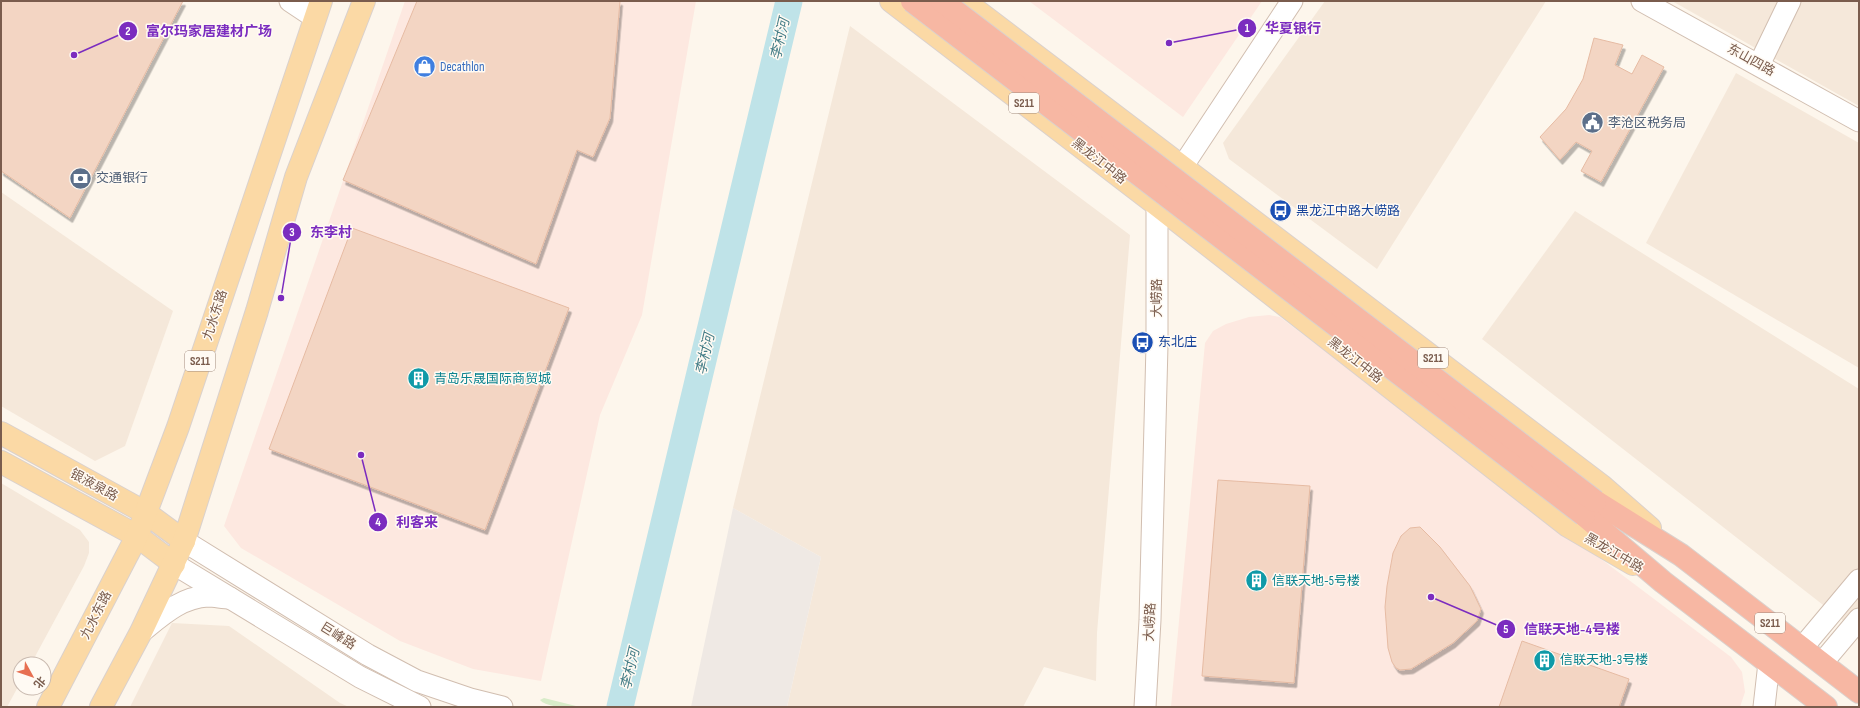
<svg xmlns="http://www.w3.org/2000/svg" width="1860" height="708" font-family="'Sofia Sans Condensed','Noto Sans SC',sans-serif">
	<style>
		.residential { fill: #f5e8da }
		.commercial { fill: #fde8e0 }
		.industrial { fill: #efe9e4 }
		.green { fill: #d8ecc9 }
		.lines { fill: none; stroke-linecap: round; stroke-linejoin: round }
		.river { stroke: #bfe3e8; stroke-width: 27 }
		.building { fill: #f3d5c3; stroke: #e6bba3; filter: url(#shadow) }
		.minor-casing { stroke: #d1beb0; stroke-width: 23 }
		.major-casing { stroke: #dad1cd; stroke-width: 24 }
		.highway-casing { stroke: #dad1cd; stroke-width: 24 }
		.minor { stroke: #fff; stroke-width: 21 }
		.major { stroke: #fbd9a5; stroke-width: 22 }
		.highway { stroke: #f7b7a3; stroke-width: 22 }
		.highway-bridge-casing { stroke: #dad1cd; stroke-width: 24; stroke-linecap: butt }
		.highway-bridge { stroke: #f7b7a3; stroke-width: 22 }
		.labels { text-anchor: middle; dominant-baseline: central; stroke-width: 3; stroke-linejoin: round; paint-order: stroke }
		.shield { fill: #fffaf3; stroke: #a28b7f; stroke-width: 1 }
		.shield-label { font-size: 12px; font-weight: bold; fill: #7a5c4d }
		.street-label { font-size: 13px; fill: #7a5c4d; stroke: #fffaf3 }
		.shop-label { font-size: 13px; fill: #366cbe; stroke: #fffaf3; text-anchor: start }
		.service-label { font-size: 13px; fill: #4e5e75; stroke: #fffaf3; text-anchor: start }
		.transit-label { font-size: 13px; fill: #164399; stroke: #fffaf3; text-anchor: start }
		.culture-label { font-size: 13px; fill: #0d838f; stroke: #fffaf3; text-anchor: start }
		.water-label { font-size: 14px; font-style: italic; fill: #437c86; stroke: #fffaf3 }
		.leader { fill: none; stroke: #7b2cbf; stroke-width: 1.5 }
		.callout-dot { fill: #7b2cbf; stroke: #fffaf3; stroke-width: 1.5 }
		.mark-label { font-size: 12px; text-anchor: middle; font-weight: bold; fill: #fff }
		.callout-label { font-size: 14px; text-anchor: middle; font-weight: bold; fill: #7b2cbf; stroke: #fffaf3; stroke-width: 3; stroke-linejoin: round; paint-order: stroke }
	</style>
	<defs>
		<filter id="shadow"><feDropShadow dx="2.5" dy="4.5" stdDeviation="0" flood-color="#0004"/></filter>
	</defs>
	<rect width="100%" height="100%" fill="#fdf6ec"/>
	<!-- residential -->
	<g class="residential">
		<polygon points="1325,1 1546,1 1377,269 1229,159 1223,143"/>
		<polygon points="1672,1 1859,1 1859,106"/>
		<polygon points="850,26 1130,235 1097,633 1096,681 1044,667 1023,707 787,707 821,557 733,508"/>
		<polygon points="1736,73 1859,143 1859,368 1646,243"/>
		<polygon points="1,192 173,311 125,446 95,461 1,406"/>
		<polygon points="1575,211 1859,389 1859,633 1482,339"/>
		<polygon points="1,483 80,530 89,542 89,553 84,566 31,664 20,664 20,683 7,707 1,707"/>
		<polygon points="172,623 229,626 340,703 349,707 130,707"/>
	</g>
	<!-- commercial -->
	<g class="commercial">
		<polygon points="405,1 696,1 642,315 600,415 541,681 473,669 400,641 241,548 224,526"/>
		<polygon points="1029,1 1262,1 1183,117"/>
		<polygon points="1269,315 1280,317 1731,657 1742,672 1745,692 1740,707 1171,707 1205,343 1213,331 1226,324 1249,317"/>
	</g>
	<!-- industrial -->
	<polygon class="industrial" points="733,508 821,557 787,707 691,707"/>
	<!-- green -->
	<path class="green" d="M544,698L580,707C568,707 547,708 540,700Z"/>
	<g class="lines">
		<!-- river -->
		<polyline class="river" points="620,707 789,1"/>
	</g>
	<!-- building -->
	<g class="building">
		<polygon points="1,1 183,1 70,218 1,171"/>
		<polygon points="417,1 620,1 610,118 593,157 577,150 536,264 343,180"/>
		<polygon points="1594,38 1623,45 1615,65 1632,74 1642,55 1664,67 1601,182 1581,171 1592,151 1576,142 1560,160 1540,137 1566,109 1583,79"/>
		<polygon points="352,228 569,308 485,530 269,449"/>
		<polygon points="1218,480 1310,486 1294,683 1202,676"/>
		<polygon points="1420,527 1440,547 1470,586 1481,609 1477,621 1453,643 1411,669 1400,670 1396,668 1392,662 1388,648 1385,607 1387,586 1393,553 1401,536 1410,528"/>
		<polygon points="1522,641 1629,679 1619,707 1499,707"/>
	</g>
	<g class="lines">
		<defs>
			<g id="minor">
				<polyline points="290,1 314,17"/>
				<polyline points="1642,1 1859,121"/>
				<polyline points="1759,65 1790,1"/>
				<polyline points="184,541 368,655 417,681 470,699 502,707"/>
				<polyline points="174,564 360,677 420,707"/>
				<path d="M141,632C161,616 181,597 208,596C215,596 223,598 230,598"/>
				<polyline points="1802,648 1859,580"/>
				<polyline points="1822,663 1859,619"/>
				<polyline points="1145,707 1150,620 1157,345 1157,205 1292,1"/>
				<polyline points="1764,707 1769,663"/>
			</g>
			<g id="major">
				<polyline points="891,1 1157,205 1568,526 1633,564"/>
				<polyline points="964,1 1602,486 1650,528"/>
				<polyline points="1,433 146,513 184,541"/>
				<polyline points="1,462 137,536 174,564"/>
				<polyline points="48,707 137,536 178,427 321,1"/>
				<polyline points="101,707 141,632 184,541 257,311 296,177 364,1"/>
			</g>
			<g id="highway">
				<polyline points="1595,501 1681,555 1859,692"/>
				<polyline points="1584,515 1663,582 1826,707"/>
			</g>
		</defs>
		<!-- minor casing -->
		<use href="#minor" class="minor-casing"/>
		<!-- major casing -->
		<use href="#major" class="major-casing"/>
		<!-- highway casing -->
		<use href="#highway" class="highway-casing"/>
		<!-- minor -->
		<use href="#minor" class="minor"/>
		<!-- major -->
		<use href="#major" class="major"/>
		<!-- highway -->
		<use href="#highway" class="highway"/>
		<defs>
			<g id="highway-bridge">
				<polyline points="912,1 1584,515"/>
				<polyline points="942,1 1595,501"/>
			</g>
		</defs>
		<!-- highway-bridge casing -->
		<use href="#highway-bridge" class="highway-bridge-casing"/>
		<!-- highway-bridge -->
		<use href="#highway-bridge" class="highway-bridge"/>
	</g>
	<!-- icons -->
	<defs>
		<symbol id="shop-disc" viewBox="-11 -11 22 22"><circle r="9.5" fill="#3f7fe0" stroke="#fffaf3"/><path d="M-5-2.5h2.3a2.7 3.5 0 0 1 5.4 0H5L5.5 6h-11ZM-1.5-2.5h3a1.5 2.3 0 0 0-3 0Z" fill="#fff"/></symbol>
		<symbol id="civic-disc" viewBox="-11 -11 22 22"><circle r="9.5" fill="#5c6f8a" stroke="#fffaf3"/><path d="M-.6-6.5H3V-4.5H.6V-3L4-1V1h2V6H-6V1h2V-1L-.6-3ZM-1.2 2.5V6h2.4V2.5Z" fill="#fff"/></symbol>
		<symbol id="bank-disc" viewBox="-11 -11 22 22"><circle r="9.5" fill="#5c6f8a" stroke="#fffaf3"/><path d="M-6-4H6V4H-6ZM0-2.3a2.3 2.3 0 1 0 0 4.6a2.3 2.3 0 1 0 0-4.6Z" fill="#fff"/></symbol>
		<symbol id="bus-disc" viewBox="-11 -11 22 22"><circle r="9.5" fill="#1a4fb4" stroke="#fffaf3"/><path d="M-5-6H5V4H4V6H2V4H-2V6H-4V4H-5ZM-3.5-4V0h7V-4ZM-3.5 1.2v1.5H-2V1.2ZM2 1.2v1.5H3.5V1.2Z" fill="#fff"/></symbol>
		<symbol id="building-disc" viewBox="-11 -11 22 22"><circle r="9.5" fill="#0f9aa8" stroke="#fffaf3"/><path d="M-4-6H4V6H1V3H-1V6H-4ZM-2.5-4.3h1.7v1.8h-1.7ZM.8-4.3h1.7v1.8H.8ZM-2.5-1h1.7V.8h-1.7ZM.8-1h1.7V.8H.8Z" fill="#fff"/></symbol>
	</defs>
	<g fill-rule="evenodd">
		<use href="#shop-disc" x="412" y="54" width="25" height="25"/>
		<use href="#civic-disc" x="1580" y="110" width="25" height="25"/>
		<use href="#bank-disc" x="68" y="166" width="25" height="25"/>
		<use href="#bus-disc" x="1268" y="198" width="25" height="25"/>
		<use href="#bus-disc" x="1130" y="330" width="25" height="25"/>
		<use href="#building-disc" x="406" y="366" width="25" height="25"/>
		<use href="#building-disc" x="1244" y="568" width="25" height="25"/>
		<use href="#building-disc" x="1532" y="648" width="25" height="25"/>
	</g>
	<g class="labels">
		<!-- shield labels -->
		<g class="shield">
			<rect x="1009" y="93" width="30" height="20" rx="3"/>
			<rect x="1418" y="348" width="30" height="20" rx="3"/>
			<rect x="185" y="351" width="30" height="20" rx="3"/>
			<rect x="1755" y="613" width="30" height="20" rx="3"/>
		</g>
		<g class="shield-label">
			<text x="1024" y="103">S211</text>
			<text x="1433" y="358">S211</text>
			<text x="200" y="361">S211</text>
			<text x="1770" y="623">S211</text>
		</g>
		<!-- street labels -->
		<g class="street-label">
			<text transform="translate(1751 60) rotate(29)">东山四路</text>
			<text transform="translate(1099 161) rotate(38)">黑龙江中路</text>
			<text transform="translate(1157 298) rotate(-90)">大崂路</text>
			<text transform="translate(215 315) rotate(-72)">九水东路</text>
			<text transform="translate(1355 360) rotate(38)">黑龙江中路</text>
			<text transform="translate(94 485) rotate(29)">银液泉路</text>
			<text transform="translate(1614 553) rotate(30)">黑龙江中路</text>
			<text transform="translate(96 615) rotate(-63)">九水东路</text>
			<text transform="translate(1150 622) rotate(-87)">大崂路</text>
			<text transform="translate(338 636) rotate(32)">巨峰路</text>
		</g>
		<!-- shop labels -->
		<g class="shop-label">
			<text x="440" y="67">Decathlon</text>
		</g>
		<!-- service labels -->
		<g class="service-label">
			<text x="1608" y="123">李沧区税务局</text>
			<text x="96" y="178">交通银行</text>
		</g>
		<!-- transit labels -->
		<g class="transit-label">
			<text x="1296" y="211">黑龙江中路大崂路</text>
			<text x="1158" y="342">东北庄</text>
		</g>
		<!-- culture labels -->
		<g class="culture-label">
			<text x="434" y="379">青岛乐晟国际商贸城</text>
			<text x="1272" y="581">信联天地-5号楼</text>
			<text x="1560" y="660">信联天地-3号楼</text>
		</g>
		<!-- water labels -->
		<g class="water-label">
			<text transform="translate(780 39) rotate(-77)">李村河</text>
			<text transform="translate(705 354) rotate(-77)">李村河</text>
			<text transform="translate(630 669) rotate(-77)">李村河</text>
		</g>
	</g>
	<!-- callouts -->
	<path class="leader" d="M1169 43L1247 28M74 55L128 31M281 298L292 232M361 455L378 522M1431 597L1506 629"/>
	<g class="callout-dot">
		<circle cx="1169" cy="43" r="4"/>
		<circle cx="74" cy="55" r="4"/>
		<circle cx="281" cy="298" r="4"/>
		<circle cx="361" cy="455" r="4"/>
		<circle cx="1431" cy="597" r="4"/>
		<circle cx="1247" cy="28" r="10"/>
		<circle cx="128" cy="31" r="10"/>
		<circle cx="292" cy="232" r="10"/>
		<circle cx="378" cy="522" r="10"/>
		<circle cx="1506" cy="629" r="10"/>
	</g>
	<g class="mark-label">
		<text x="1247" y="32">1</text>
		<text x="128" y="35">2</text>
		<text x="292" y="236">3</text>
		<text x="378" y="526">4</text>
		<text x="1506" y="633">5</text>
	</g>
	<g class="callout-label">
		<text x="1293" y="33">华夏银行</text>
		<text x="209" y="36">富尔玛家居建材广场</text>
		<text x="331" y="237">东李村</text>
		<text x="417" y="527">利客来</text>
		<text x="1572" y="634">信联天地-4号楼</text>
	</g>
	<!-- border -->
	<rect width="1860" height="708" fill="none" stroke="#7a5c4d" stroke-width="4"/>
	<!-- north arrow -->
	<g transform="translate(32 676) rotate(130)"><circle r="19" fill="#fffaf3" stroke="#cabbb1"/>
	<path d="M0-3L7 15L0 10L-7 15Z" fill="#e76f51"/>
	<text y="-6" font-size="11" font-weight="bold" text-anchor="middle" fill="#7a5c4d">北</text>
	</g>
</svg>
